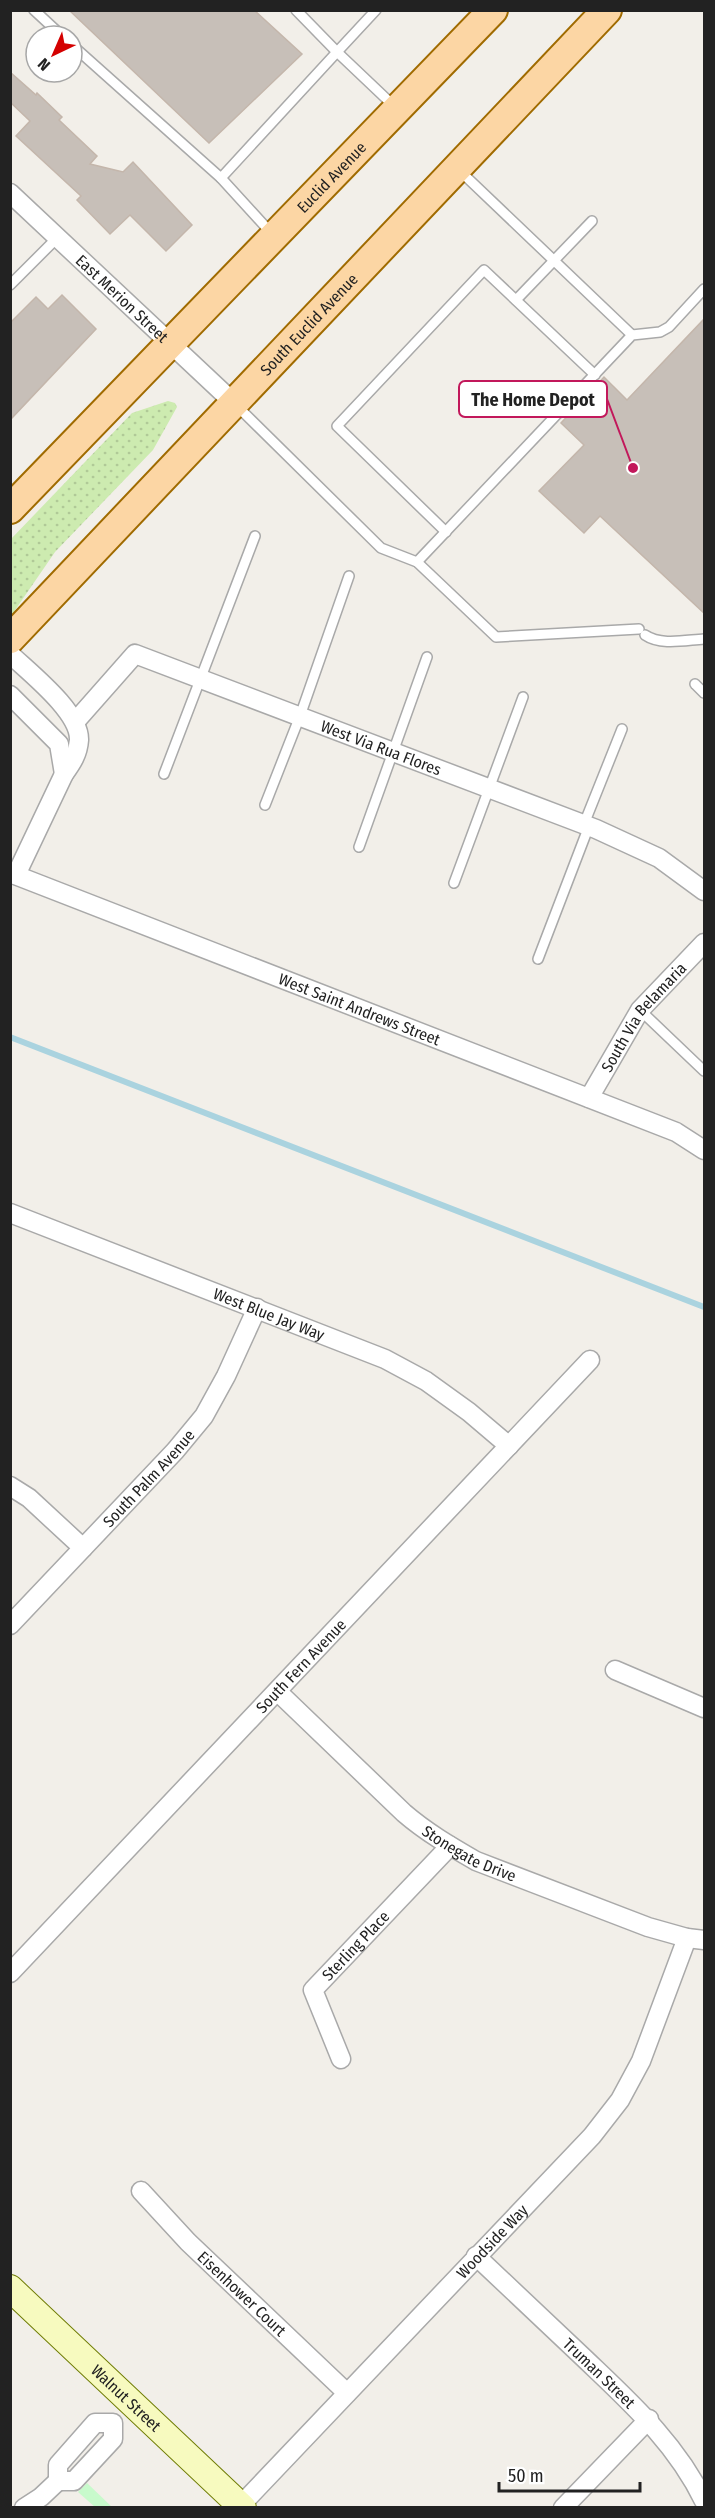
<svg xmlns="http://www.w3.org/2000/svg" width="715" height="2518" font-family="'Fira Sans Condensed',sans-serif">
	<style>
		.grass { fill: url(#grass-dots) }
		.park { fill: #c8facc }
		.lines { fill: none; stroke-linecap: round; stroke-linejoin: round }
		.stream { stroke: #aad3df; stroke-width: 6 }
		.building { fill: #c7bfb8; stroke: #c4b6ab; stroke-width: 1.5 }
		.lane-casing { stroke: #a9a9a9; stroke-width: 12 }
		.street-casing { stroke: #a9a9a9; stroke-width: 21 }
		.secondary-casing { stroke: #707d05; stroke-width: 28 }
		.primary-casing { stroke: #a06b00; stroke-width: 32 }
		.lane { stroke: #fff; stroke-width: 9 }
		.street { stroke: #fff; stroke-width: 18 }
		.secondary { stroke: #f7fabf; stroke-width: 26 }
		.primary { stroke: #fcd6a4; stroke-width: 28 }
		.labels { text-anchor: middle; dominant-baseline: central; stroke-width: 5; stroke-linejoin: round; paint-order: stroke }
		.street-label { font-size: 16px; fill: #222; stroke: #fff }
		.leader { fill: none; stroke: #c2185b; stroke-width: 2 }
		.callout-dot { fill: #c2185b; stroke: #fff; stroke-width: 2 }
		.callout { fill: #fff; stroke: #c2185b; stroke-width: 2 }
		.callout-label { font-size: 18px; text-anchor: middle; font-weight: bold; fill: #222 }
	</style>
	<defs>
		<pattern id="grass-dots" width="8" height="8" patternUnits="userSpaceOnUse" patternTransform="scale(1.5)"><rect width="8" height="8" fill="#cdebb0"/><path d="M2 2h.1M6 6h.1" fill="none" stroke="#b0c997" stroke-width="1.8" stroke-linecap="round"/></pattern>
	</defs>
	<rect width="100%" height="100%" fill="#f2efe9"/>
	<!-- grass -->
	<polygon class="grass" points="168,401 175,403 177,407 153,450 55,552 11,616 11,539 132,413"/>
	<!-- park -->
	<polygon class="park" points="87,2483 112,2507 95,2507 78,2492"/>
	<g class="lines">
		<!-- stream -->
		<polyline class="stream" points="10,1037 704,1307"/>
	</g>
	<!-- building -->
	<g class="building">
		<polygon points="69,10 254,10 302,54 209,143"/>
		<polygon points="10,72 36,95 37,93 62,117 59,120 97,156 90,164 123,172 133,162 192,225 166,251 130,215 110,234 77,200 81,196 16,136 30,121 10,102"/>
		<polygon points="62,295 96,329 10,420 10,323 36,297 48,309"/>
		<polygon points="705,318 705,614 600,516 584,533 539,491 584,445 561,423 604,377 627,400"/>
	</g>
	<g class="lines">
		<defs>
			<g id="lane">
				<polyline points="34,10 62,36"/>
				<polyline points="296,10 337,52 376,10"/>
				<polyline points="72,45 221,178 337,52 396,108"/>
				<polyline points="459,170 632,335"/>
				<polyline points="221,178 273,235"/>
				<polyline points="10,285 57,238"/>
				<polyline points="516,300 592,221"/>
				<polyline points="236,405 381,548 417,562 496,637 639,629"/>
				<polyline points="446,532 337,426 484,270 595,375"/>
				<polyline points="417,562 632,335 660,332 669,327 704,289"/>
				<path d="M645,635C661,646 686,640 704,639"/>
				<polyline points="695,684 704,693"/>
				<polyline points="164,774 255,536"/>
				<polyline points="265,805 300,716 349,576"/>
				<polyline points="584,824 622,729"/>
				<polyline points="359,847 427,657"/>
				<polyline points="454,883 523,697"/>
				<polyline points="538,959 589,826"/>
				<polyline points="640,1010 704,1071"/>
			</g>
			<g id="street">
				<path id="s1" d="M10,193L235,404"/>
				<path d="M10,654C30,673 80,712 79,740C78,754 72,763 64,774L16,875"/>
				<polyline points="10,695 59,744 64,774"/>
				<path id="s2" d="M75,722L135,654L596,829L659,858L704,891"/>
				<path id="s3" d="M10,873L676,1132L704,1150"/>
				<path id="s4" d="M589,1098L640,1010L704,943"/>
				<path id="s5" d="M10,1213L385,1359L426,1381L469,1412L509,1446"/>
				<polyline points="10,1486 29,1498 83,1548"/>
				<path id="s6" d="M10,1625L175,1451L204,1416L226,1376L257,1308"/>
				<polyline points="615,1670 704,1708"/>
				<path id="s7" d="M278,1692L404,1813C426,1832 450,1846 476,1861L648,1927L687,1938L704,1940"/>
				<path id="s8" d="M10,1973L590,1360"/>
				<path id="s9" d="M341,2059L313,1990L450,1846"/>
				<path id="s10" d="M141,2191L188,2242L347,2393"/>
				<path id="s11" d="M476,2256C512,2290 548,2324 584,2358C630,2402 676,2443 704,2501"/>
				<polygon points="95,2423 113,2423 113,2439 74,2481 58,2481 58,2465"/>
				<path id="s12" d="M241,2505L592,2136L620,2100L641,2061L687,1938"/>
				<polyline points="24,2508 41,2497 58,2481"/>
				<polyline points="563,2508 649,2419"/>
			</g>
			<g id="secondary">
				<path id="s13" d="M10,2288L243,2508"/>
			</g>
			<g id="primary">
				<path id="s14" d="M10,509L493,10"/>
				<path id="s15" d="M10,639L607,10"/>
			</g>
		</defs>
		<!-- lane casing -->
		<use href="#lane" class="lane-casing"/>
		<!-- street casing -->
		<use href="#street" class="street-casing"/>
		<!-- secondary casing -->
		<use href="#secondary" class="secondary-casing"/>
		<!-- primary casing -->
		<use href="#primary" class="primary-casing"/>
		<!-- lane -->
		<use href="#lane" class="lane"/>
		<!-- street -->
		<use href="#street" class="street"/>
		<!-- secondary -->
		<use href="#secondary" class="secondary"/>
		<!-- primary -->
		<use href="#primary" class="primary"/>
	</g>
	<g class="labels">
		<!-- street labels -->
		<g class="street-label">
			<text stroke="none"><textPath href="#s14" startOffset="462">Euclid Avenue</textPath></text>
			<text stroke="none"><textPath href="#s1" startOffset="154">East Merion Street</textPath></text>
			<text stroke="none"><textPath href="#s15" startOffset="434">South Euclid Avenue</textPath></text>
			<text stroke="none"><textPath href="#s2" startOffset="354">West Via Rua Flores</textPath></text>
			<text stroke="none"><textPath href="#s3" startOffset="375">West Saint Andrews Street</textPath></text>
			<text stroke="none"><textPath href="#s4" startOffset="98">South Via Belamaria</textPath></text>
			<text stroke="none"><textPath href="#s5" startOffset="278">West Blue Jay Way</textPath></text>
			<text stroke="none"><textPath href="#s6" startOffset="202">South Palm Avenue</textPath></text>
			<text stroke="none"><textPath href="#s8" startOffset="423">South Fern Avenue</textPath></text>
			<text stroke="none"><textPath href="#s7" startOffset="252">Stonegate Drive</textPath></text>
			<text stroke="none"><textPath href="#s9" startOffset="136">Sterling Place</textPath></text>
			<text stroke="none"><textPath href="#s12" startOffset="364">Woodside Way</textPath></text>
			<text stroke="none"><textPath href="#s10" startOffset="144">Eisenhower Court</textPath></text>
			<text stroke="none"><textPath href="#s11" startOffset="170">Truman Street</textPath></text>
			<text stroke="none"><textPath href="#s13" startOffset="160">Walnut Street</textPath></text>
		</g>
	</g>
	<!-- callouts -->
	<path class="leader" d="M633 468L607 399"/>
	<circle class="callout-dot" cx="633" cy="468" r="6"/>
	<rect class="callout" x="459" y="381" width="148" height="36" rx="6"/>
	<g class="callout-label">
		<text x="533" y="406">The Home Depot</text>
	</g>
	<!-- border -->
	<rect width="715" height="2518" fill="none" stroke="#222222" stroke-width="24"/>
	<!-- north arrow -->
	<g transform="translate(54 54) rotate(224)"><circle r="28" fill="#ffffff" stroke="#a7a7a7" stroke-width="1.5"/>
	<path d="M0-4.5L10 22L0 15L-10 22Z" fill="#d40000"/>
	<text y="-9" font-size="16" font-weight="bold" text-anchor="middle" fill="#222222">N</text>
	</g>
	<!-- scale -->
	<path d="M499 2482v9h141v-9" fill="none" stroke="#222222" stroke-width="3"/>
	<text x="508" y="2482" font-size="18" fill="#222222" stroke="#ffffff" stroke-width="4.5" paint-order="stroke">50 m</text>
</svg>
